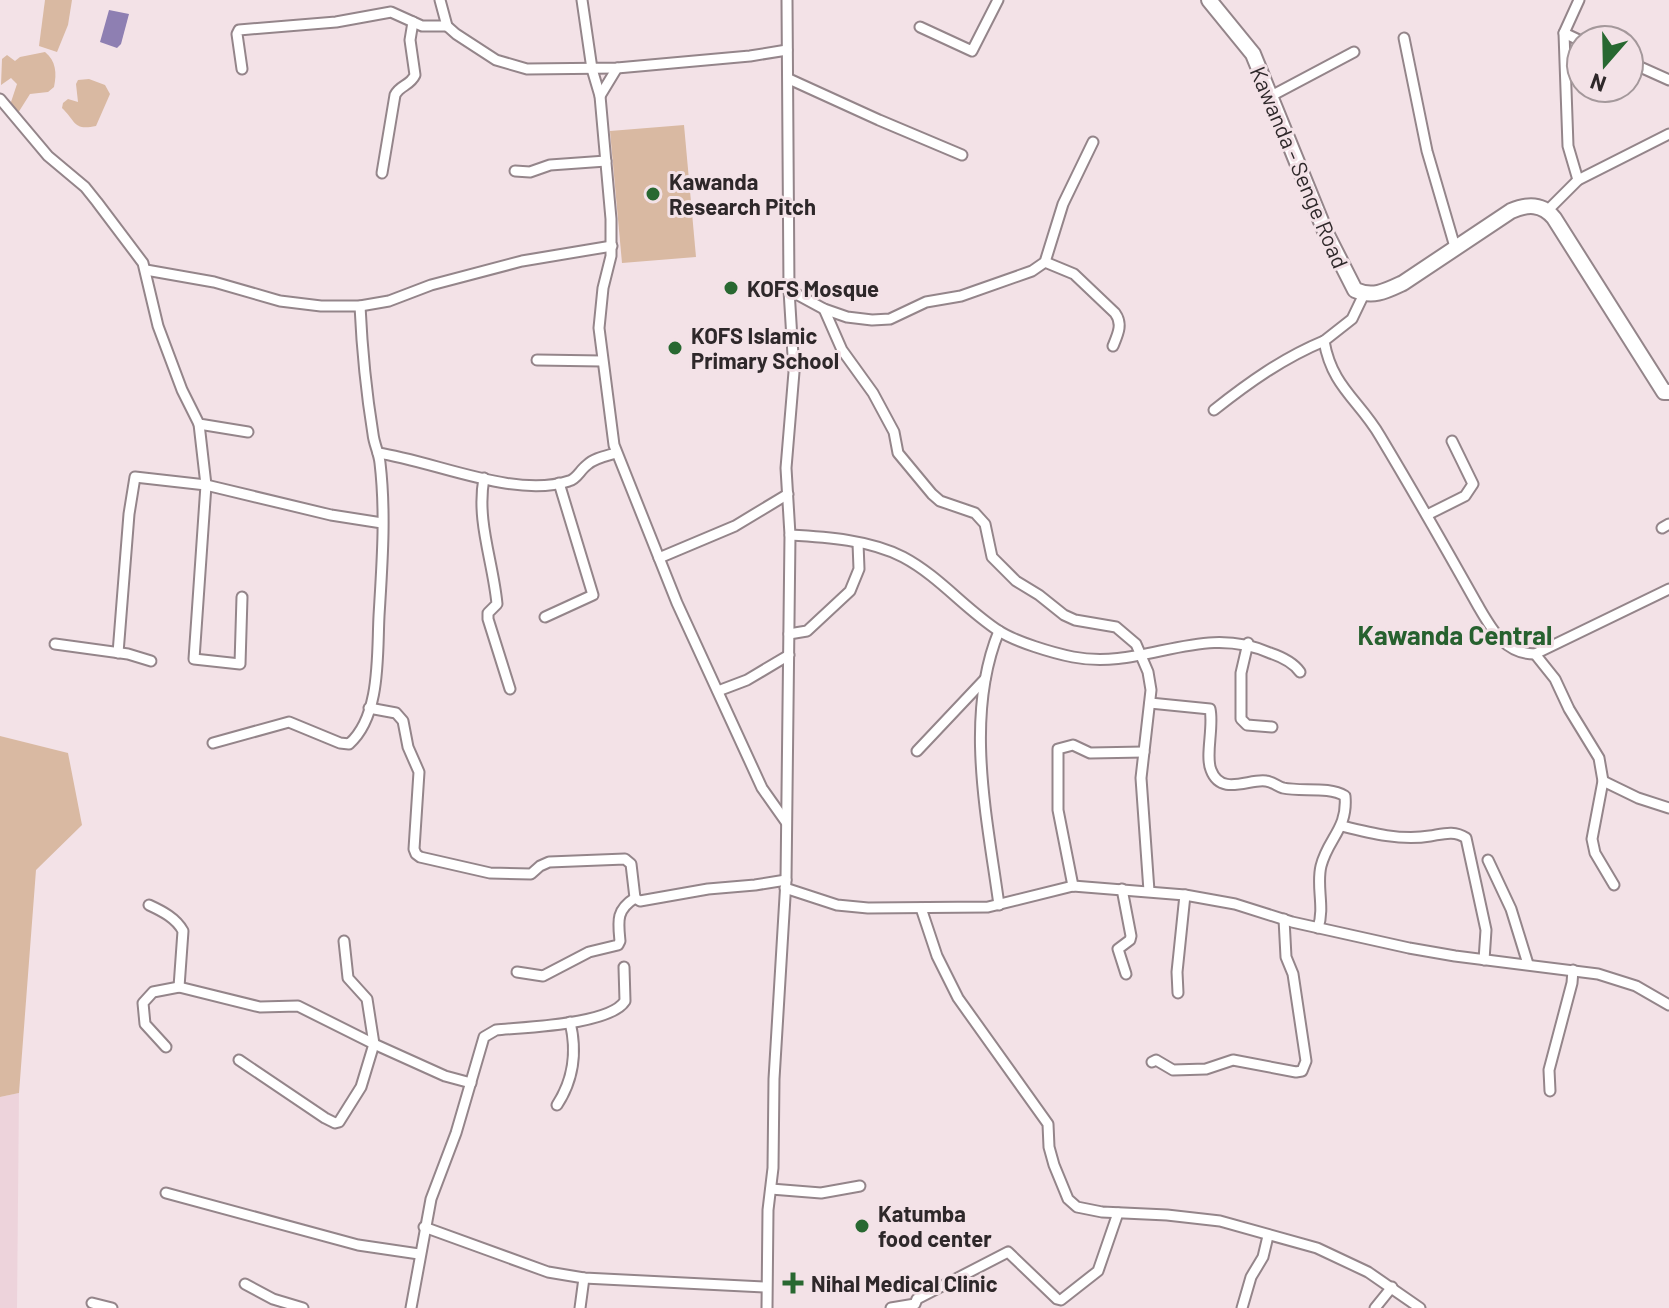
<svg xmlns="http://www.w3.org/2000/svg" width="1669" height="1308" font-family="Barlow,sans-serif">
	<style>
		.built { fill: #edd3db }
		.green { fill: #d9b9a2 }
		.water { fill: #8e7fb2 }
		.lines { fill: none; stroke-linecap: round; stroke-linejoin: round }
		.street-casing { stroke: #94858a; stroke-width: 13 }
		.secondary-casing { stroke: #94858a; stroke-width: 18 }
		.street { stroke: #fff; stroke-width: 9 }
		.secondary { stroke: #fff; stroke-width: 14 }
		.poi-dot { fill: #286831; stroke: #f3e2e7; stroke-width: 3 }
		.labels { text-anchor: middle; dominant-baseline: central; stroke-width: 6; stroke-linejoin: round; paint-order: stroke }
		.street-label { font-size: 22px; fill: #2e282a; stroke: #f3e2e7 }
		.poi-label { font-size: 22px; font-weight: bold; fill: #2e282a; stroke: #f3e2e7; text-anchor: start }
		.quarter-label { font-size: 26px; font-weight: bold; fill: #27612f; stroke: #f3e2e7 }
	</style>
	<rect width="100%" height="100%" fill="#f3e2e7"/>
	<!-- built -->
	<polygon class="built" points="19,1093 17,1308 0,1308 0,1097"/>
	<!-- green -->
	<g class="green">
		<polygon points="45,0 72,0 68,25 57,52 39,46"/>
		<path d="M45,52C56,61 57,73 54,87L48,92L30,94L18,113L10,105L17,84L11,78L1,85L2,59L7,55L15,61L20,57Z"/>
		<path d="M89,79L105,85L110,94L96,126C73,131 76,121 62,108L63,103L68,99L78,102L76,84L78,80Z"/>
		<polygon points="684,125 696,257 622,263 610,131"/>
		<polygon points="0,736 68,753 82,825 36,870 19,1093 0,1097"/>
	</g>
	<!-- water -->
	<polygon class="water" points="109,10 129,14 121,44 117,48 100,42"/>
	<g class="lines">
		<defs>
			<g id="street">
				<polyline points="440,0 447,26 456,34 496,60 527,69 617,68 750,56 787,50"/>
				<polyline points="582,0 592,69 600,96 611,219 611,256 603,288 599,328 614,445 677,603 762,788 786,822"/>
				<polyline points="920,27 972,51 998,0"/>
				<polyline points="1564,33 1581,41"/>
				<polyline points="1404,38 1427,151 1455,247"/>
				<polyline points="1629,62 1669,80"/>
				<polyline points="242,69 237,34 239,30 336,22 391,12 422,26 447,26"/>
				<polyline points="789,79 879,120 962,155"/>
				<polyline points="600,96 617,68"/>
				<polyline points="1271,96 1354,52"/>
				<polyline points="0,99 48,156 85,187 97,202 143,263 158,326 182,390 199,424 248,432"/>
				<polyline points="515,171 530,172 550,165 606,161"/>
				<path d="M382,173L395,95C400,85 410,86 415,75L410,40L413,22"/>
				<polyline points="1578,180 1568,146 1564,33 1579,0"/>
				<polyline points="1548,210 1578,180 1669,134"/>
				<path d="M1045,262L1074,274L1115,313C1123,324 1118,334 1113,346"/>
				<polyline points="146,270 214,282 280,301 321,306 360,306 389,301 431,285 522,261 612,246"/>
				<polyline points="789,290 824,309 847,317 872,320 890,319 926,302 961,296 1032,271 1045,262 1063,204 1093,142"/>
				<path d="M1364,294L1352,319L1324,341C1332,387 1359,400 1380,436C1413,491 1445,547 1477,604C1491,628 1504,654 1535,654L1669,589"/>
				<polyline points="824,309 842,350 873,393 894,432 898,453 932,494 940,501 975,513 985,524 992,557 1016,581 1039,595 1064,615 1075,620 1116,627 1136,644 1148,672 1151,690 1141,778 1149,891"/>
				<polyline points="537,360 602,361"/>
				<path d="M1214,410C1248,383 1283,358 1324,341"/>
				<polyline points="199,424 206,485 194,659 240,664 242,597"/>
				<path d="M378,453C434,461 515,499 569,481C577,479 580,470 587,465C594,458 606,456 616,453"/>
				<path d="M484,478C476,521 493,561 497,604L488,613V619L510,689"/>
				<polyline points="1427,515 1465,496 1473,484 1452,441"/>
				<polyline points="1662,528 1669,524"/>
				<path d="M790,535C827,537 870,540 903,557C939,576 965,609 999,631C1016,642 1053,653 1073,657C1143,671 1200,622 1270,653C1282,657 1293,662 1300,672"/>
				<polyline points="659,558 735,526 788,494"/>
				<polyline points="545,617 593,595 559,483"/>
				<path d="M999,631C964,716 987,817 999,905"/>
				<polyline points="789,634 807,631 850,591 859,569 858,543"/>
				<polyline points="1248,643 1241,673 1241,719 1247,725 1272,727"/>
				<polyline points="55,644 128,654 151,661"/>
				<polyline points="118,653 129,514 135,477 206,485 331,515 382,523"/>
				<polyline points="1535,654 1555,679 1569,709 1599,758 1603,781 1592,839 1595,853 1614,885"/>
				<polyline points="718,691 747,680 789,655"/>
				<path d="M1150,703L1210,709C1214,726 1205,756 1211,770C1221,797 1250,778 1266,781C1273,782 1277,786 1283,788C1302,792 1328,786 1345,796C1348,829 1328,838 1321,866C1316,886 1325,907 1318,928"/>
				<polyline points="369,708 396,713 403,721 408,747 419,772 414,849 416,854 420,857 490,873 531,874 540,866 549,862 625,859 631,864 635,898 640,901 708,889 755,885 786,880"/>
				<path d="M213,743L289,722L340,743L349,744C381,716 377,654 379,616C382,565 386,514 380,463C379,453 374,444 373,434C366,391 362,349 360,306"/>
				<polyline points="917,751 985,679"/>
				<polyline points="1603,781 1638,798 1669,808"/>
				<path d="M1342,826C1370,833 1401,841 1430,836C1443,834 1454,830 1466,838L1486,930L1484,960"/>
				<polyline points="1488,860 1511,909 1528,964"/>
				<polyline points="1073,886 1058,810 1058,749 1073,745 1090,753 1144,752"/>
				<polyline points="785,888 837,905 868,908 988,907 1073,886 1185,895 1235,904 1292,922 1409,948 1455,956 1598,974 1636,986 1669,1005"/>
				<polyline points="1122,889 1131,936 1130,940 1118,949 1126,974"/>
				<path d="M149,905C162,911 176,918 183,931L179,987"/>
				<polyline points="921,908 937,956 958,998 1048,1124 1049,1147 1054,1165 1068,1199 1077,1207 1102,1212 1167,1215 1220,1221 1317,1248 1368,1272 1420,1308"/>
				<path d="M517,972L543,976L589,952L618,945L620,941C618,921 616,910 635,898"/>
				<polyline points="1178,993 1177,972 1185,895"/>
				<polyline points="166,1047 145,1024 143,1003 153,992 179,987 260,1007 298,1006 374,1044 445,1076 471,1083"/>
				<polyline points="239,1060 325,1118 335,1123 339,1122 361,1087 374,1044 367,999 348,978 344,941"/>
				<polyline points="1152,1062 1156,1060 1173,1070 1206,1069 1233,1060 1296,1072 1302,1071 1306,1061 1293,974 1286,957 1284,919"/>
				<polyline points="1550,1091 1549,1070 1572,983 1573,970"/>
				<path d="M557,1105C574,1079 577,1051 570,1022"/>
				<polyline points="771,1189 821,1193 860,1186"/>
				<polyline points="166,1193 358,1245 419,1254"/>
				<polyline points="424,1227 548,1272 584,1278 766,1287"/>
				<polyline points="245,1284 273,1299 303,1308"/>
				<polyline points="92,1303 112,1308"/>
				<path d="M411,1308L431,1199L456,1133L484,1037L496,1030C524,1027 610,1025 625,1001L624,967"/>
				<polyline points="580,1308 584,1278"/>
				<polyline points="767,1308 768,1210 773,1168 774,1079 786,880 790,535 786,468 794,372 789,290 787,0"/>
				<polyline points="891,1308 915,1304 917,1299 1008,1252 1057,1299 1061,1300 1098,1271 1118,1213"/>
				<polyline points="1242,1308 1251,1277 1263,1257 1268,1236"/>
				<polyline points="1375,1308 1392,1287"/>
			</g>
			<path id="secondary" d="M1209,0L1253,54L1325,231L1355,290C1373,298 1386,291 1403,283L1511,211C1527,204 1542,203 1554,218L1664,392H1669"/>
		</defs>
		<!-- street casing -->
		<use href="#street" class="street-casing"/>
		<!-- secondary casing -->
		<use href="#secondary" class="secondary-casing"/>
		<!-- street -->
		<use href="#street" class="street"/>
		<!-- secondary -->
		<use href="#secondary" class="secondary"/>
	</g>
	<!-- markers -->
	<g class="poi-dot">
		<circle cx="653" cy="194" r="8"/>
		<circle cx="731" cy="288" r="8"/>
		<circle cx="675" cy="348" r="8"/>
		<circle cx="862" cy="1226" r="8"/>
		<path d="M789 1271h8v8h8v8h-8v8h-8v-8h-8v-8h8z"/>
	</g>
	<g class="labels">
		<!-- street labels -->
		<g class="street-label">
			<text transform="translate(1300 167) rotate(67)">Kawanda - Senge Road</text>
		</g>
		<!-- poi labels -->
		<g class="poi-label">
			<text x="669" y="181">Kawanda<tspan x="669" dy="25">Research Pitch</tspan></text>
			<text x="747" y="288">KOFS Mosque</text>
			<text x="691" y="335">KOFS Islamic<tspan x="691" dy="25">Primary School</tspan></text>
			<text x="878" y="1213">Katumba<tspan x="878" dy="25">food center</tspan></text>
			<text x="811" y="1283">Nihal Medical Clinic</text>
		</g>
		<!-- quarter labels -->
		<g class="quarter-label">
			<text x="1455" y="634">Kawanda Central</text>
		</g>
	</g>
	<!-- north arrow -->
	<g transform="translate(1605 64) rotate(200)"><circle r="38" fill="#f3e2e7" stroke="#a4989b" stroke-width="2"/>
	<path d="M0-6L14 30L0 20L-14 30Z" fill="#286831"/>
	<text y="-12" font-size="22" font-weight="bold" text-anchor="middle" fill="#2e282a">N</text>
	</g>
</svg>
